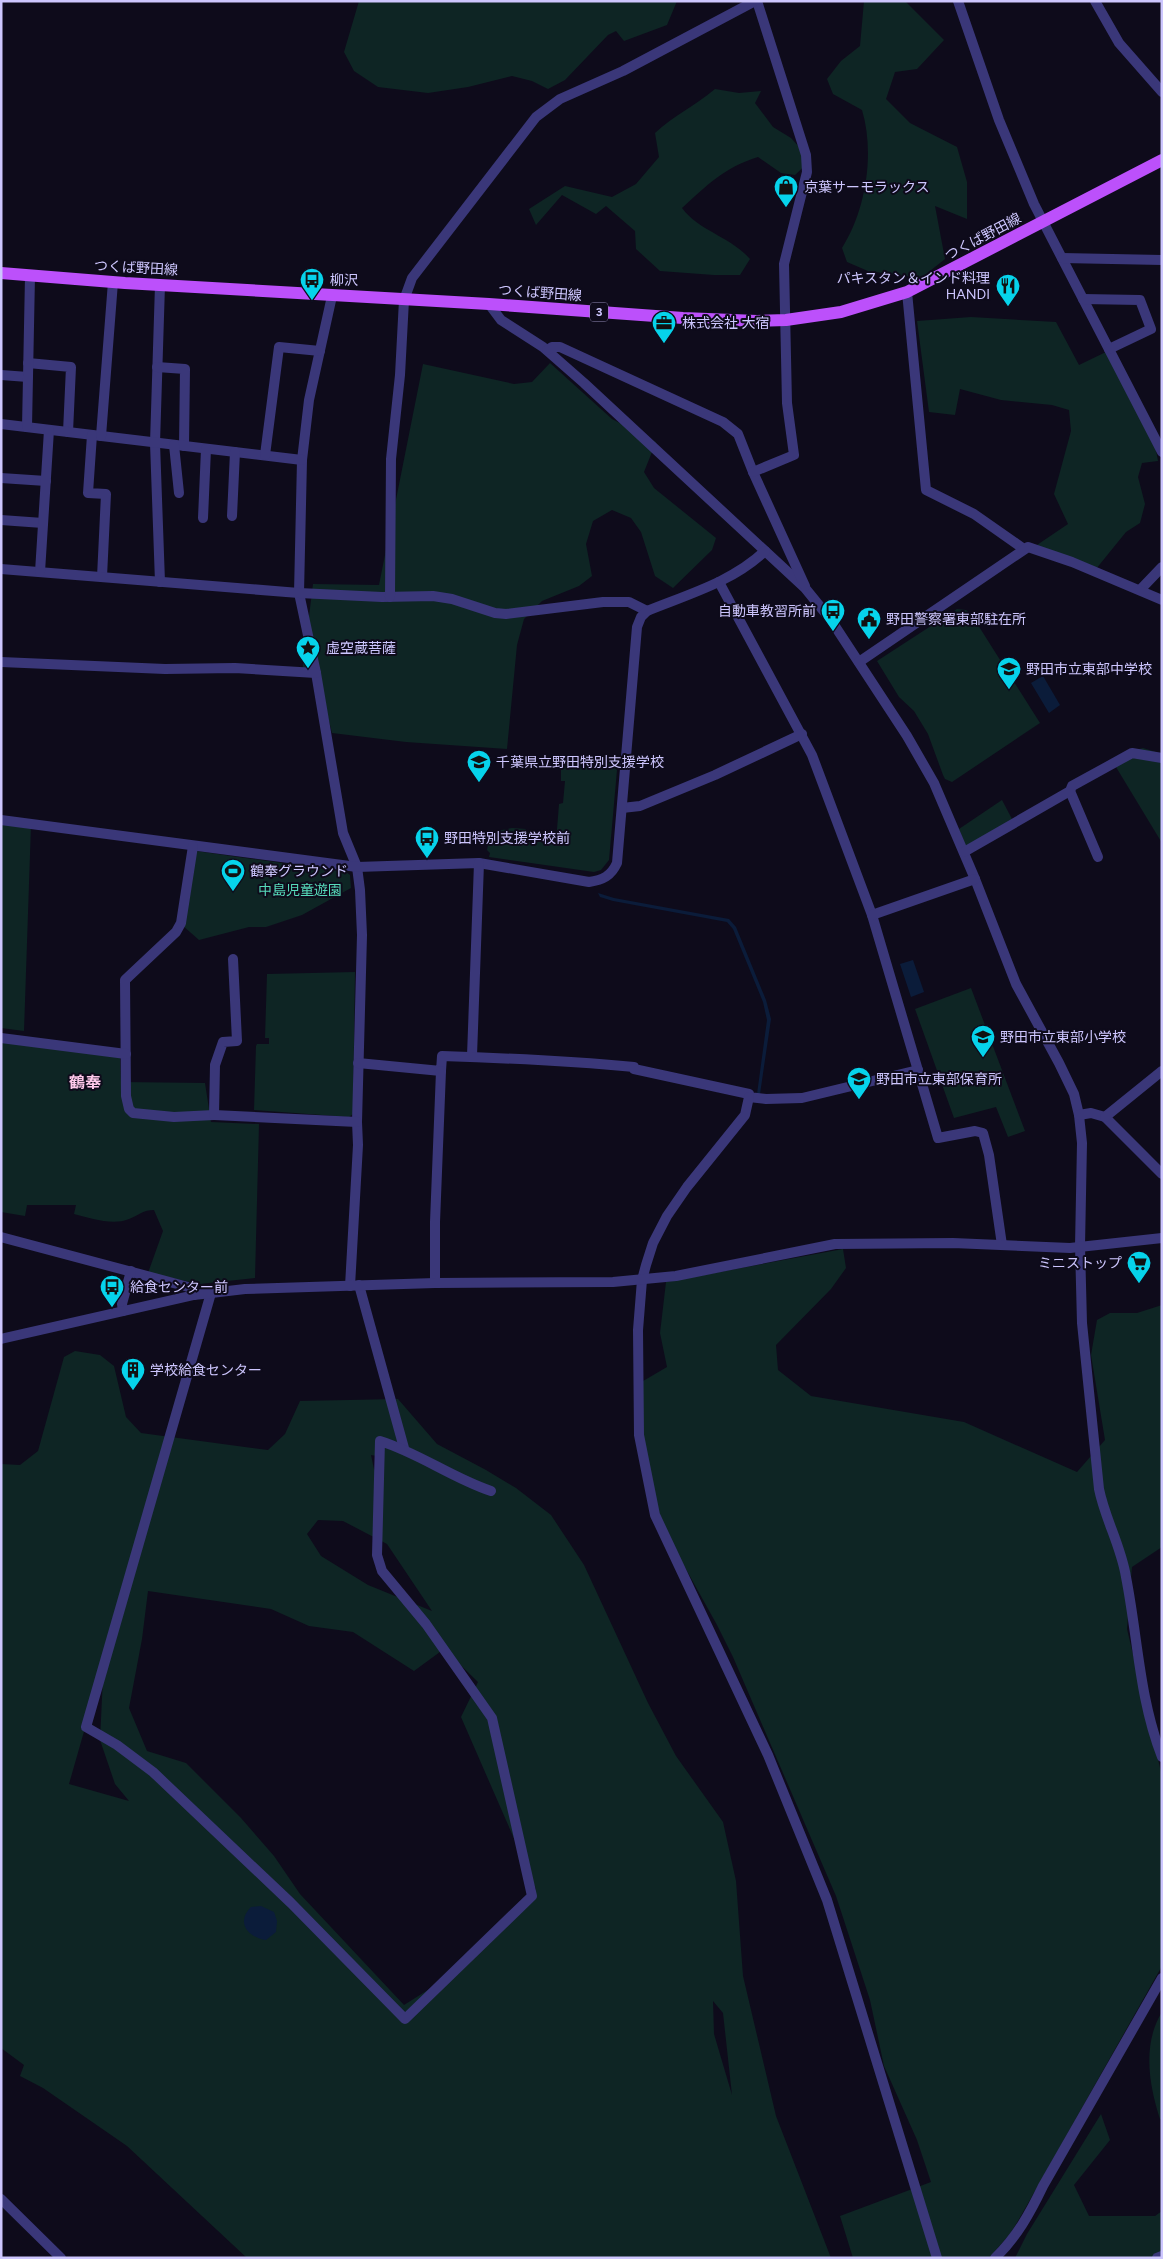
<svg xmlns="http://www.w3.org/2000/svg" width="1163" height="2259" font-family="Figtree,'Noto Sans JP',sans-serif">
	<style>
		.green { fill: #0e2524; fill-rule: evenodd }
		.water { fill: #0b1c3a }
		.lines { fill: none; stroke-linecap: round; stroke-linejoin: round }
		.minor { stroke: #3a3779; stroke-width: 10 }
		.major { stroke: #bc50fb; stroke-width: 12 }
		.labels { text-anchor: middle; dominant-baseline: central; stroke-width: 4; stroke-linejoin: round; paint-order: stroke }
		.shield { fill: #0e0b1b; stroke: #948eba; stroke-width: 1 }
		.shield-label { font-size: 12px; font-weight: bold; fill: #cdc6fe }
		.poi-label { font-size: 14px; fill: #cdc6fe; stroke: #0e0b1b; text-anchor: start }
		.street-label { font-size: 14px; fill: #cdc6fe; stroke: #0e0b1b }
		.park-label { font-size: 14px; fill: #56daba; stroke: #0e0b1b }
		.quarter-label { font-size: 16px; font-weight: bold; fill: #fec8ea; stroke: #0e0b1b }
	</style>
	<rect width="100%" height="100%" fill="#0e0b1b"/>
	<!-- green -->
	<g class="green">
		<polygon points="359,1 677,1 667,25 624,41 616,31 608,35 565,80 548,89 532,81 512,76 468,87 428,93 378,87 354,71 344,52"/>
		<path d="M864,1H905L944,40L917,69L895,72L886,99L910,123L957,147L967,182V219L935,206L945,259L921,278L868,271L847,262L842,248C866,210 875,153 862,110L833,94L827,79L841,61L860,46Z"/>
		<path d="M715,89L739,93L761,91L755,103L773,127L791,138L811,160L795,175L781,173L758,157C725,167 706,186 682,208C699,231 731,237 750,259L740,275H714L660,271L636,249L635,231L606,206L596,214L562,195L536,225L529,209L565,186L612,197L636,184L659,157L655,133C674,115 695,106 715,89Z"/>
		<polygon points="971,317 1056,322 1079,365 1108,351 1155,445 1158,461 1142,463 1138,477 1145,504 1140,523 1126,532 1096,569 1034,547 1068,524 1054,494 1071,431 1069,410 1052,405 1001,400 960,389 955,415 929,412 917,321"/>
		<polygon points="550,363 612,419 656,442 644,472 654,488 716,538 712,550 673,588 655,576 641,532 631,518 612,510 593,521 586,544 592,576 579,586 542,601 524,619 517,645 507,749 406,742 332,733 318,677 302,673 313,584 379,585 423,364 514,384 532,382"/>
		<polygon points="957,609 966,610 971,614 1040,723 952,782 945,779 943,775 928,734 914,711 899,697 877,661"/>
		<polygon points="1143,748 1156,752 1162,758 1162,843 1116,767 1124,753"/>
		<polygon points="561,757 608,759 617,770 609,860 601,870 594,872 489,857 490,853 487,850 491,832 512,828 526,829 524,842 556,842 559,804 563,803 565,781 561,781"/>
		<polygon points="1002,800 1012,819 966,847 959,829"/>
		<polygon points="1,823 31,825 24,1031 1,1028"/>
		<polygon points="196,851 346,872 350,875 351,888 302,915 266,927 249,927 199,940 182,925"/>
		<polygon points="355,972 353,1114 349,1117 254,1110 256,1046 257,1044 269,1044 269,1038 265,1038 267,974"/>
		<polygon points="971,988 1025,1131 1008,1137 996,1107 954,1118 915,1009"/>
		<path d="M1,1041L120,1057L121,1082L205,1083L211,1122L259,1124L255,1278L200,1284L148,1273L163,1231L154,1210C143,1210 139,1215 129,1219C112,1226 91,1218 74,1214L76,1205H27L25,1216L1,1212Z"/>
		<polygon points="843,1249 846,1268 831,1289 776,1345 778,1370 811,1396 964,1422 1077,1472 1105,1440 1091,1355 1097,1320 1110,1313 1137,1313 1162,1305 1162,1547 1132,1567 1127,1629 1162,1776 1162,1966 1022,2214 1010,2234 994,2252 993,2258 853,2258 840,2216 931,2182 917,2140 884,2066 870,2000 836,1896 733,1657 717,1625 647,1499 646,1465 638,1384 667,1367 660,1333 666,1282"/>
		<path d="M75,1351L100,1355L114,1366L126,1417L141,1433L268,1450L285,1434L300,1401L398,1399L437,1444L486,1470L516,1488L551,1515L584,1565L648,1703L676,1756L723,1822L736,1881L743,1976L776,2116L831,2258H247L127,2146L43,2088L20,2076L24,2065L1,2048V1464L20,1465L38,1451L64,1357ZM371,1455L382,1457L381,1478L374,1469ZM318,1520L343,1521L387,1544L432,1611L368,1585L321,1556L307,1534ZM133,1560L103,1677L100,1740L115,1784L129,1801L69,1784ZM148,1591L271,1609L309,1626L353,1632L414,1671L444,1649L478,1682L461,1717L536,1889L527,1906L461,1969L404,2005L300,1894L274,1856L241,1818L186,1763L147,1751L129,1708L142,1639ZM713,2001L723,2013L732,2095L714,2034Z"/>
		<path d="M1162,2012V2119H1160C1149,2085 1142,2044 1162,2012Z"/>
		<polygon points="1101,2114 1110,2140 1074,2185 1089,2216 1155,2216 1162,2211 1162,2258 1015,2258 1027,2234"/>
	</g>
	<!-- water -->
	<g class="water">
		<polygon points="1043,676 1060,705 1049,713 1031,683"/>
		<polygon points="598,893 614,898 729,919 736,927 766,1000 771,1019 760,1094 757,1094 767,1020 763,1002 733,929 727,922 613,901 600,897"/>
		<polygon points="913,960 924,992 911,997 900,964"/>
		<path d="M261,1906L274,1912L277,1921L276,1932L266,1940C247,1937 236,1922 251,1907Z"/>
	</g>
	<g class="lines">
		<!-- minor -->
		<g class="minor">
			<polyline points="958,1 999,120 1034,204 1162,452"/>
			<polyline points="1095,1 1119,43 1162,92"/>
			<polyline points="1062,258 1162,260"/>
			<polyline points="160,285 155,443 160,582"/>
			<polyline points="907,292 926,490 974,514 1024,549"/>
			<polyline points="332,296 309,400 302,460 299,593 316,673 343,833 357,867 360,890 362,935 357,1122 358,1145 350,1286"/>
			<polyline points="1083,299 1140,300 1151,329 1109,349"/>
			<path d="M489,304L501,320L543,347L584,383L805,588L831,620L907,736L934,783L975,879L1016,984L1059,1063L1074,1094L1079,1115L1082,1143L1080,1246L1082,1323L1099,1489C1105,1519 1121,1546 1126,1577C1138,1638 1139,1698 1162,1757"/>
			<polyline points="547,350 552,347 560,347 723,422 738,434 753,472 805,586"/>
			<polyline points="28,363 71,367 68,432"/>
			<polyline points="157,367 185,369 184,446"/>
			<polyline points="1,375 28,377"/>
			<polyline points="1,424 302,460"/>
			<polyline points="27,427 30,276"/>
			<polyline points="92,435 88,493 106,494 102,577"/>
			<polyline points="101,436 113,282"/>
			<polyline points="174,445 179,493"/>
			<polyline points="265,455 279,347 320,351"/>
			<polyline points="753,472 794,455 787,403 784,264 807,172 806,155 757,1"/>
			<polyline points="1,478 46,481"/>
			<polyline points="232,516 235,452"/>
			<polyline points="203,518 206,449"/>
			<polyline points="1,520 43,523"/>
			<polyline points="1,569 299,593 382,597 433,596 452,599 495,613 506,614 603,602 629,602 647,611"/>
			<polyline points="40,572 49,430"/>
			<polyline points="719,582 812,755 872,915 938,1138 975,1131 983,1133 989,1155 1002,1245"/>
			<polyline points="1140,590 1162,567"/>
			<polyline points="390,597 391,459 400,375 404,300 412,278 536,117 560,99 623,71 755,1"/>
			<polyline points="1,662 165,669 235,668 316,673"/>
			<polyline points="859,662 1028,547 1072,562 1162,600"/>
			<polyline points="1070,791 1098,857"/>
			<polyline points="622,808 640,806 715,775 802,734"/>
			<path d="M1,820L357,867L479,863L589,882C603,880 611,876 617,863L637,627L641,617L647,611C689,594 732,582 765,551"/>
			<polyline points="193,846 181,923 176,932 125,980 126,1096 129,1109 133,1113 174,1117 214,1115"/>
			<polyline points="964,852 1070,791 1072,786 1132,753 1162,758"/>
			<polyline points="872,915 975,879"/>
			<polyline points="233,959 237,1041 223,1042 215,1065 214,1115 357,1122"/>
			<polyline points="1,1038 126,1054"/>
			<polyline points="472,1056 479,863"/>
			<path d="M358,1063L441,1071L442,1056C506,1058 570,1061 634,1067V1069L749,1094V1097L766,1099L802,1098L918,1070"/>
			<polyline points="749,1097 745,1115 687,1187 667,1216 653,1243 646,1265 642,1280 638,1330 639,1435 655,1515 768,1755 827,1900 937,2258"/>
			<polyline points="1079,1115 1091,1113 1105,1117 1162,1174"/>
			<polyline points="1105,1117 1162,1071"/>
			<polyline points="1,1237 192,1288 194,1295"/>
			<polyline points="435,1283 435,1222 441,1071"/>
			<polyline points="359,1285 404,1448"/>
			<path d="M211,1293L86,1727L117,1745L153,1772L291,1903L405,2019L532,1896L492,1718L426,1624L382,1571L377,1555L380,1441C419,1453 452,1478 491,1491"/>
			<polyline points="123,1311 122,1304 131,1271"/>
			<polyline points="1,1339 194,1295 245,1289 435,1283 613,1282 676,1276 835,1244 953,1243 1070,1248 1162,1238"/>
			<polyline points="1,2199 61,2258"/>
			<path d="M995,2258C1017,2237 1030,2213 1043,2186L1162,1978"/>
			<polyline points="1157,2258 1162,2256"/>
		</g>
		<!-- major -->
		<polyline class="major" points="1,273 125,283 489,304 683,318 757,321 786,320 841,312 907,292 1162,160"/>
	</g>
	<!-- icons -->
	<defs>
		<symbol id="shop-pin" viewBox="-11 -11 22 30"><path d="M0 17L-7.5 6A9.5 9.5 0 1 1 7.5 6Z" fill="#06d3eb" stroke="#0e0b1b"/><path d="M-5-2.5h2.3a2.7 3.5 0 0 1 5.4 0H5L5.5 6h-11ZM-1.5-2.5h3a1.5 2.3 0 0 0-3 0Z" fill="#111"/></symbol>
		<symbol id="bus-pin" viewBox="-11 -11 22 30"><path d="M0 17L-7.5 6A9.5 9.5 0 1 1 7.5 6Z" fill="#06d3eb" stroke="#0e0b1b"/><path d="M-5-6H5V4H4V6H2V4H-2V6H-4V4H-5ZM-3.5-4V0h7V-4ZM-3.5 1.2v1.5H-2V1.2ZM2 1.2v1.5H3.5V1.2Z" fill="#111"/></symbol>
		<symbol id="restaurant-pin" viewBox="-11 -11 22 30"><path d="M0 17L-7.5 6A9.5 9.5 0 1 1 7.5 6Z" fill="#06d3eb" stroke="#0e0b1b"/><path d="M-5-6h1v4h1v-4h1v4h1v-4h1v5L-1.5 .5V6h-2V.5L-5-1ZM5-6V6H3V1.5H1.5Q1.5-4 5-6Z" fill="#111"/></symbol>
		<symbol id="office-pin" viewBox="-11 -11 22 30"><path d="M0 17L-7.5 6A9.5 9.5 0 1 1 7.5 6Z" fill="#06d3eb" stroke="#0e0b1b"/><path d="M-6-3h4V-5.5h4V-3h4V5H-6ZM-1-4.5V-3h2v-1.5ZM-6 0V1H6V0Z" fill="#111"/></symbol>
		<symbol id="civic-pin" viewBox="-11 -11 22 30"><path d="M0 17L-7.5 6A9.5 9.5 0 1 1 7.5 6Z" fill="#06d3eb" stroke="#0e0b1b"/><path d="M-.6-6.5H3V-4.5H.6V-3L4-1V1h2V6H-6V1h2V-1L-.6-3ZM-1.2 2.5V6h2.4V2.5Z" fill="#111"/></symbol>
		<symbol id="sight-pin" viewBox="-11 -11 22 30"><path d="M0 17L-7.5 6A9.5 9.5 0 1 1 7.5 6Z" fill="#06d3eb" stroke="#0e0b1b"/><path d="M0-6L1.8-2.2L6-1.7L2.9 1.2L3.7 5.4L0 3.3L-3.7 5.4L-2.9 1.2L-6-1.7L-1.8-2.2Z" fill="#111"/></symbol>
		<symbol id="school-pin" viewBox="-11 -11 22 30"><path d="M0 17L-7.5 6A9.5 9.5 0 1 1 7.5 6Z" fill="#06d3eb" stroke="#0e0b1b"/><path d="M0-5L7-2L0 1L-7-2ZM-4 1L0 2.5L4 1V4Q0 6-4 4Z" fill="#111"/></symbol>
		<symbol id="stadium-pin" viewBox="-11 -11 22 30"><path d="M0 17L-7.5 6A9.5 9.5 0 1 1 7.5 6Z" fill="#06d3eb" stroke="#0e0b1b"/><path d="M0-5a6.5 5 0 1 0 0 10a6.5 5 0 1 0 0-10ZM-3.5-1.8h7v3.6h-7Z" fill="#111"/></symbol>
		<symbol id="supermarket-pin" viewBox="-11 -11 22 30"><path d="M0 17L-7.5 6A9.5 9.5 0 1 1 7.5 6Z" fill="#06d3eb" stroke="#0e0b1b"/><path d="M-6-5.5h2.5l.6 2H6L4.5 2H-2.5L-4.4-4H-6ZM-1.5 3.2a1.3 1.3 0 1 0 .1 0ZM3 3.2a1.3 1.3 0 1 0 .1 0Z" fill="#111"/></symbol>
		<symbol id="building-pin" viewBox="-11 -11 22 30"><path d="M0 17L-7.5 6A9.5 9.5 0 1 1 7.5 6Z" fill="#06d3eb" stroke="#0e0b1b"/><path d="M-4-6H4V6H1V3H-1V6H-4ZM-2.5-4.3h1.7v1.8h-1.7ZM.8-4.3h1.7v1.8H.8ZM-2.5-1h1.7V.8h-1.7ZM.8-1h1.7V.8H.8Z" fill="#111"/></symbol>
	</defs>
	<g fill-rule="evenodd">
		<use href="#shop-pin" x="772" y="173" width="28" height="38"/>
		<use href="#bus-pin" x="298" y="266" width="28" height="38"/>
		<use href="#restaurant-pin" x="994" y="272" width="28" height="38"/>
		<use href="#office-pin" x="650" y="309" width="28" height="38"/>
		<use href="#bus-pin" x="819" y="597" width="28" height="38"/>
		<use href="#civic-pin" x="855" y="605" width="28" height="38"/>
		<use href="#sight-pin" x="294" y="634" width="28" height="38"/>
		<use href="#school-pin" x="995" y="655" width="28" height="38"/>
		<use href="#school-pin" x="465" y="748" width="28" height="38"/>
		<use href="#bus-pin" x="413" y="824" width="28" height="38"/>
		<use href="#stadium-pin" x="219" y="857" width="28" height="38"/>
		<use href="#school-pin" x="969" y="1023" width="28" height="38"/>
		<use href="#school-pin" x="845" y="1065" width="28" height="38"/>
		<use href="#supermarket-pin" x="1125" y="1249" width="28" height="38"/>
		<use href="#bus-pin" x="98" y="1273" width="28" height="38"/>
		<use href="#building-pin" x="119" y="1356" width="28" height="38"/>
	</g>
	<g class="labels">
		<!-- shield labels -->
		<rect class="shield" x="590" y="302.5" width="18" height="19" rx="4"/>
		<g class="shield-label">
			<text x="599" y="312">3</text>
		</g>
		<!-- poi labels -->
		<g class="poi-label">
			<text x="804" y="187">京葉サーモラックス</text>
			<text x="990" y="278" text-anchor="end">パキスタン＆インド料理<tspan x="990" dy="16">HANDI</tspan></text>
			<text x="330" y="280">柳沢</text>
			<text x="682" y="323">株式会社 大宿</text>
			<text x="816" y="611" text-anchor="end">自動車教習所前</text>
			<text x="886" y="619">野田警察署東部駐在所</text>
			<text x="326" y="648">虚空蔵菩薩</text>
			<text x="1026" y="669">野田市立東部中学校</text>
			<text x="496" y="762">千葉県立野田特別支援学校</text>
			<text x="444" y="838">野田特別支援学校前</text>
			<text x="250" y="871">鶴奉グラウンド</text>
			<text x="1000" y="1037">野田市立東部小学校</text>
			<text x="876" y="1079">野田市立東部保育所</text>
			<text x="1122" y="1263" text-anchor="end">ミニストップ</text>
			<text x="130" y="1287">給食センター前</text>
			<text x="150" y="1370">学校給食センター</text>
		</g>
		<!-- street labels -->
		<g class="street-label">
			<text transform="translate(983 237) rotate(-28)">つくば野田線</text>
			<text transform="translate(136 268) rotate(3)">つくば野田線</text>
			<text transform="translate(540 293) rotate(4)">つくば野田線</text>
		</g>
		<!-- park labels -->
		<g class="park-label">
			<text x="300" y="890">中島児童遊園</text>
		</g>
		<!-- quarter labels -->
		<g class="quarter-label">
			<text x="85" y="1082">鶴奉</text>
		</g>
	</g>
	<!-- border -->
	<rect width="1163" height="2259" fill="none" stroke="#cdc6fe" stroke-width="5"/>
</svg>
